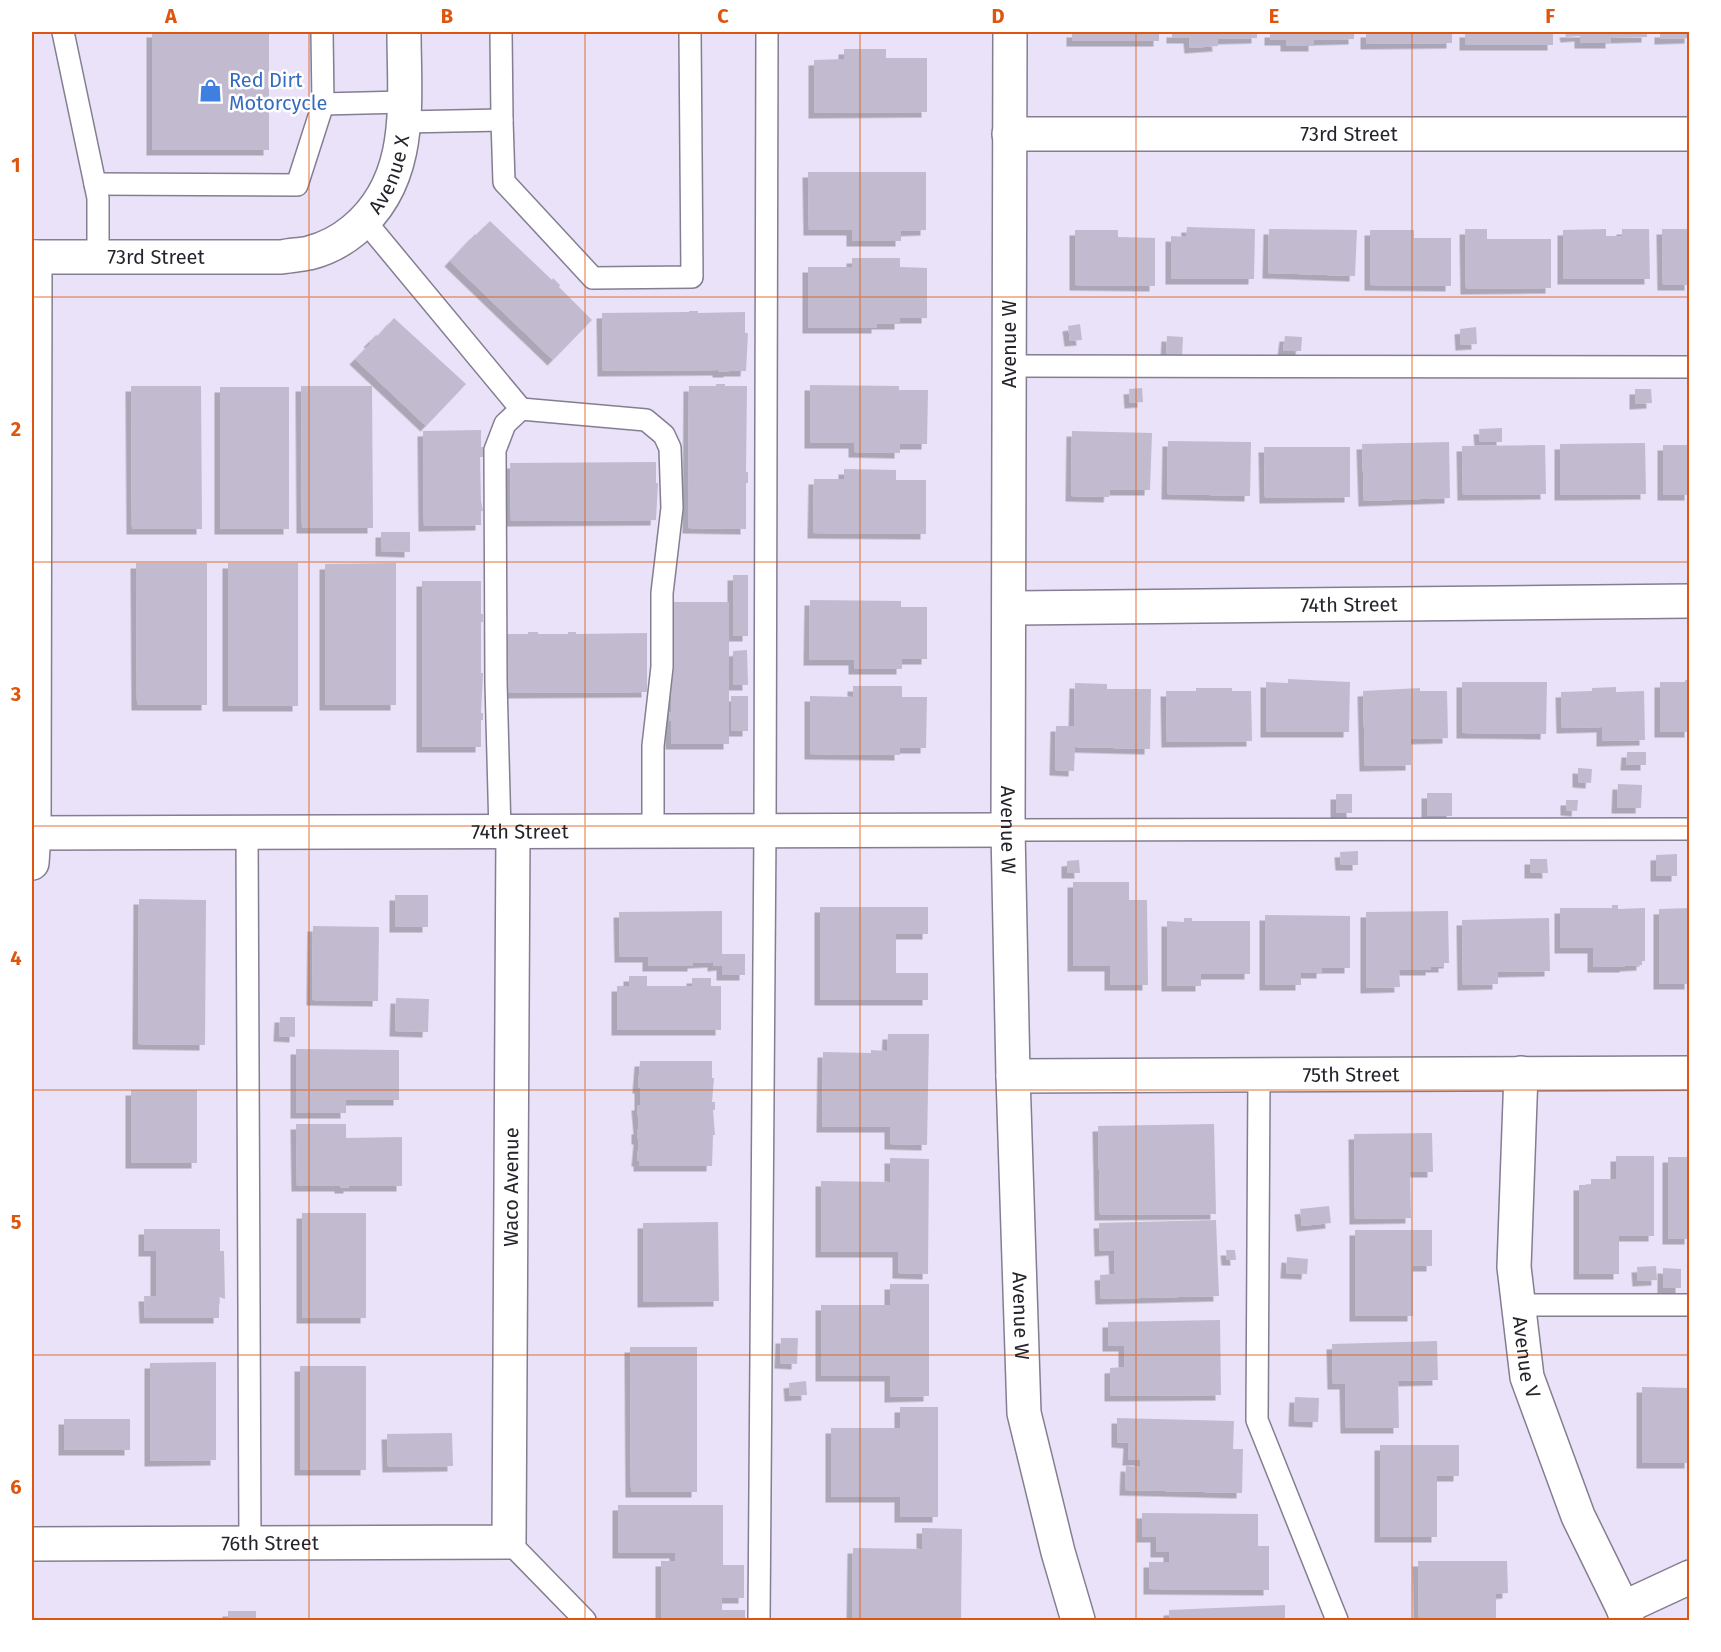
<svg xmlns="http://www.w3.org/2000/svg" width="1721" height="1652" font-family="'Fira Sans',sans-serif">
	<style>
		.building { fill: #c2bbd0; filter: url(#shadow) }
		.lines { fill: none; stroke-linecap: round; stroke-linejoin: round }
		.lane-casing { stroke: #847e91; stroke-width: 24 }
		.street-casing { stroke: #847e91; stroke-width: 36 }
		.lane { stroke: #fff; stroke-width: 21 }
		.street { stroke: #fff; stroke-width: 33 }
		.grid { fill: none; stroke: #de560e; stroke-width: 1.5; stroke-opacity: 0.55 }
		.labels { text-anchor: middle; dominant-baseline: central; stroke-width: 5; stroke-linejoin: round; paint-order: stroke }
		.shop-label { font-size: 20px; fill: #366cbe; stroke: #fff; text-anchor: start }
		.street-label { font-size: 20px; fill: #26232b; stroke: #fff }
		.neatline { fill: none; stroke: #de560e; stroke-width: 2 }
		.grid-label { font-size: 20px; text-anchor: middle; font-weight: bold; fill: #de560e }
	</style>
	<defs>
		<filter id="shadow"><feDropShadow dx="-5.5" dy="5.5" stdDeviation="0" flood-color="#0004"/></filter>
	</defs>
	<rect width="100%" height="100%" fill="#e9e2f8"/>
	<!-- building -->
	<g class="building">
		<rect x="152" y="32" width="117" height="118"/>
		<rect x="1072" y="32" width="87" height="9"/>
		<polygon points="1172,32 1257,32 1257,38 1217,39 1218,46 1190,48 1189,38 1172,38"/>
		<polygon points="1270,32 1354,32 1354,39 1314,40 1314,46 1286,46 1286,40 1270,40"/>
		<polygon points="1366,32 1452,32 1452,43 1366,44"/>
		<rect x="1465" y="32" width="88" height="13"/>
		<polygon points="1565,32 1647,32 1647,37 1611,38 1611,43 1580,43 1580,36 1566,37"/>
		<polygon points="1660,32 1690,32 1690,38 1660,39"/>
		<polygon points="844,49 886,49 886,58 927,58 927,112 814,113 814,60 844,59"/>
		<polygon points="808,172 926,172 926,230 901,231 901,241 852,241 852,230 809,230"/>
		<polygon points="490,221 552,280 553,278 560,285 559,287 592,320 553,360 450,261 475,234 476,235"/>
		<polygon points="1187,227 1255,229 1254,279 1171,279 1171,236 1186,237"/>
		<polygon points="1269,229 1357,230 1355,276 1268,273"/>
		<polygon points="1465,229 1487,229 1487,239 1551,239 1551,288 1466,289"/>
		<polygon points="1606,229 1606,236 1622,236 1622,229 1649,229 1650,279 1563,279 1563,230"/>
		<polygon points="1662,229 1690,229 1690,285 1663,285"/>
		<polygon points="1075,230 1118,230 1118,237 1155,238 1155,286 1075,285"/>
		<polygon points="1370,230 1414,230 1414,238 1451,238 1451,286 1370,285"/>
		<polygon points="852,258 900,258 900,267 927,268 927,318 900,318 900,324 877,324 877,328 808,328 808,267 852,267"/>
		<polygon points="689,311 698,311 698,313 745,312 745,333 748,333 746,371 729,371 729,372 718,372 718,370 603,371 602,313 689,312"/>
		<polygon points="394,318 466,384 426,426 355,359 371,343 369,342 376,335 378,336"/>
		<polygon points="1080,324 1082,340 1070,341 1068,326"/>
		<polygon points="1476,327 1477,344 1461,345 1460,329"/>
		<polygon points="1167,336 1183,337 1182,356 1166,356"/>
		<polygon points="1285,336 1302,337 1301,351 1283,351"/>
		<polygon points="716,384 725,384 725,386 747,386 746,472 748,472 748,483 746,483 746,529 688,528 689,386 716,386"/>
		<polygon points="810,385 899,386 899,390 928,390 927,444 900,444 900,453 854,452 854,443 810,443"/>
		<polygon points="131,386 201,386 202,529 132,529"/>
		<polygon points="301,386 372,386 373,528 302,528"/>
		<rect x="220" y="387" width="69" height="142"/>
		<polygon points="1142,388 1143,402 1130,403 1129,389"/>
		<polygon points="1635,389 1651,389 1652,403 1635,404"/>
		<polygon points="1502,428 1502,442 1480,442 1479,429"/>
		<polygon points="481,430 481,447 483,447 483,457 480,457 481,501 483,511 481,511 481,525 424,526 423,431"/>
		<polygon points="1072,431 1152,433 1150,490 1110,490 1109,497 1071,496"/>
		<polygon points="1168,441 1251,442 1250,496 1167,494"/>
		<polygon points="1449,442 1450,498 1364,501 1362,444"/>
		<polygon points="1645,443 1646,494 1560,495 1560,444"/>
		<polygon points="1545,445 1546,494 1463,495 1462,446"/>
		<rect x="1663" y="445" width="27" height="50"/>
		<polygon points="1264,447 1350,447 1350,497 1265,498"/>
		<polygon points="656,462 656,483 658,483 656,520 511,521 510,463"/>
		<polygon points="844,469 896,470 896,480 926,480 926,534 813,533 814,479 844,479"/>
		<polygon points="381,532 410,532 410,552 381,551"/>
		<polygon points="136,563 207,563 207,705 137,705"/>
		<rect x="228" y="563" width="70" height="143"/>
		<polygon points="396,563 396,705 325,705 325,564"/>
		<rect x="733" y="575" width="15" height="61"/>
		<polygon points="422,581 481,581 481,614 483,614 483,622 481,622 481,673 483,673 481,713 483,713 483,720 481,720 481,747 422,747"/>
		<polygon points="810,600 901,601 901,607 927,607 927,659 902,659 902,669 854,669 854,660 809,660"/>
		<polygon points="671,602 729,602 729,744 671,744 671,721 669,721 669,712 671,712 671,681 669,681"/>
		<polygon points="528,632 538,632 538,634 568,634 568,632 576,632 576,634 647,633 647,692 503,693 503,634 528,634"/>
		<polygon points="747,650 748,685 733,685 733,651"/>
		<polygon points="1288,679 1350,682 1349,732 1266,732 1266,682 1288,683"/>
		<polygon points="1685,680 1690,680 1690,732 1660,732 1660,682 1685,682"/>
		<polygon points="1462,682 1547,682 1546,734 1462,733"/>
		<polygon points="1075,683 1107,684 1107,689 1151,689 1150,749 1075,747 1074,771 1055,770 1056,726 1074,726"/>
		<polygon points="853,686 902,686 902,697 927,697 926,748 900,748 900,755 810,754 810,696 853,697"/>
		<polygon points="1616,687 1616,692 1644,691 1645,740 1602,741 1602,727 1562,728 1561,692 1592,691 1592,688"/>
		<polygon points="1196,688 1232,688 1232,691 1251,691 1252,741 1167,742 1166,691 1196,691"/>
		<polygon points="1420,688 1420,691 1447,691 1448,738 1411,739 1411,765 1365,766 1363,691"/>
		<rect x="731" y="696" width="17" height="35"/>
		<polygon points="1627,752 1646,752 1646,765 1626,765"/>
		<polygon points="1578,768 1592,769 1591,783 1578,782"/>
		<polygon points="1618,784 1642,785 1641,808 1617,808"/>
		<rect x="1427" y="793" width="25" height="23"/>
		<rect x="1336" y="794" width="16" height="19"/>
		<polygon points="1566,800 1578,800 1577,811 1566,810"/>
		<polygon points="1358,851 1358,865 1341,865 1340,852"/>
		<polygon points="1677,854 1677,876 1656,876 1656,855"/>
		<polygon points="1530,859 1547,859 1548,873 1530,873"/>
		<polygon points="1079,860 1080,873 1067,873 1067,861"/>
		<polygon points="1073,882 1129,882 1129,900 1147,900 1148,985 1110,985 1110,966 1073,966"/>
		<rect x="395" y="895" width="33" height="32"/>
		<polygon points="139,899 206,900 205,1045 138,1044"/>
		<polygon points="1612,905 1618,905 1618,909 1645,908 1645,961 1642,961 1642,965 1625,966 1625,967 1593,967 1593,948 1560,948 1560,908 1612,908"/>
		<polygon points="820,907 928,907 928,934 896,934 896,973 928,973 928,1000 820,1000"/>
		<polygon points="1690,908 1690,984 1659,984 1659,909"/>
		<polygon points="722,911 722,954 745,954 745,975 722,975 722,965 713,966 713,962 693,963 693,966 648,966 648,957 620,957 619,912"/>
		<polygon points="1448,911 1449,963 1444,963 1444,967 1431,967 1431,970 1399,970 1400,987 1366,988 1366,912"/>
		<polygon points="1265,915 1350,916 1350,968 1322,968 1322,973 1301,973 1301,985 1265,985"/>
		<polygon points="1184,918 1192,918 1192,921 1250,921 1250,974 1201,974 1201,986 1167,986 1167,921 1184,922"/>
		<polygon points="1549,918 1550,971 1498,972 1498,984 1463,985 1462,920"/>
		<polygon points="313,926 379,927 378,1001 312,1000"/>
		<polygon points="629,976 647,976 647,986 692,986 692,978 711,978 711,986 721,986 721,1030 617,1030 617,986 629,986"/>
		<polygon points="396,998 429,999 428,1032 395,1031"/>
		<polygon points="280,1017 295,1017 295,1037 279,1036"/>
		<polygon points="888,1034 929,1034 927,1145 890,1144 890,1127 822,1127 823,1052 871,1053 871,1050 886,1051 887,1052"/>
		<polygon points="296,1049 399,1050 399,1100 346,1100 346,1113 296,1113"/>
		<polygon points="640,1061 712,1061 712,1078 714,1078 712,1102 715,1102 715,1110 713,1110 715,1135 713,1135 712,1166 639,1166 639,1161 637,1161 639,1139 637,1139 637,1129 639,1129 637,1105 640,1105 640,1088 638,1088"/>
		<rect x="131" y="1090" width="66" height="73"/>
		<polygon points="296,1124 346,1124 346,1138 402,1137 402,1186 349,1186 349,1188 340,1188 340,1186 297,1186"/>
		<polygon points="1214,1124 1216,1214 1100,1215 1098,1126"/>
		<polygon points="1432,1133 1433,1172 1410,1172 1411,1218 1355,1219 1354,1134"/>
		<polygon points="1616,1156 1654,1156 1654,1236 1619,1236 1619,1274 1579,1274 1579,1185 1591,1185 1591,1179 1616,1179"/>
		<rect x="1668" y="1157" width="22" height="82"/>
		<polygon points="890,1158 929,1159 928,1274 898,1273 898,1252 821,1252 821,1181 890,1182"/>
		<polygon points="1329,1206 1331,1223 1302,1226 1300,1209"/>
		<rect x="302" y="1213" width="64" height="105"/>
		<polygon points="1216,1220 1219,1296 1101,1299 1100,1275 1115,1274 1114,1250 1100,1251 1099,1223"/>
		<polygon points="718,1222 719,1301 643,1302 643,1223"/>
		<polygon points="144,1229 220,1229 220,1251 224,1251 225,1299 219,1297 219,1318 145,1318 144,1296 156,1296 156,1251 144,1251"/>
		<polygon points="1355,1230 1432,1230 1432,1266 1413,1266 1413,1316 1355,1316"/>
		<polygon points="1226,1250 1235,1250 1236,1260 1227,1260"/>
		<polygon points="1287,1257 1308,1259 1307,1274 1286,1273"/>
		<polygon points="1656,1266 1657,1280 1638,1281 1637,1267"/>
		<polygon points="1663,1268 1681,1269 1681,1288 1663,1288"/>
		<polygon points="890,1284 929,1284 929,1396 890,1397 890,1376 821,1376 821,1305 890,1305"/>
		<polygon points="1220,1320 1221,1395 1110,1396 1110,1368 1124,1367 1124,1346 1108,1346 1108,1322"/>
		<polygon points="781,1338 798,1338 797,1364 780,1363"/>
		<polygon points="1437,1341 1438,1380 1398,1381 1399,1428 1346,1428 1345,1384 1333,1384 1332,1344"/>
		<polygon points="630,1347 697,1347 697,1492 631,1492"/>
		<polygon points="216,1362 216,1460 150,1461 150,1363"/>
		<rect x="300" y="1366" width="66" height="104"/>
		<polygon points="806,1381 807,1395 790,1396 789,1383"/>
		<polygon points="1642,1387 1690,1388 1690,1463 1642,1463"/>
		<polygon points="1295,1397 1319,1398 1318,1422 1294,1421"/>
		<polygon points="900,1407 938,1407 938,1517 900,1517 900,1497 831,1497 831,1428 900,1428"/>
		<polygon points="1117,1418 1234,1421 1233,1449 1243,1449 1242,1493 1125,1490 1126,1466 1140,1467 1140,1460 1128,1460 1129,1443 1117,1442"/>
		<rect x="64" y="1419" width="66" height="31"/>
		<polygon points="452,1433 453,1466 388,1467 387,1434"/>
		<polygon points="1380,1445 1459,1445 1459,1476 1437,1476 1437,1537 1380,1537"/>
		<polygon points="618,1505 723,1505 723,1565 744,1565 744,1598 722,1598 722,1610 745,1610 745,1620 661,1620 661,1561 675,1561 675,1553 618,1553"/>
		<polygon points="1142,1513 1258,1514 1258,1546 1269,1546 1269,1590 1149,1589 1149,1562 1169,1562 1169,1552 1156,1552 1156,1537 1142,1537"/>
		<polygon points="922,1528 962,1529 961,1620 852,1619 853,1548 922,1549"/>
		<polygon points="1418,1561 1507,1561 1508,1593 1496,1594 1496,1620 1419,1620"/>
		<polygon points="1285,1605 1285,1620 1169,1620 1169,1610"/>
		<rect x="228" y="1611" width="28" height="9"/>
	</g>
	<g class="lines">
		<defs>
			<g id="lane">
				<polyline points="63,32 98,198 98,257"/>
				<polyline points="323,104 404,102"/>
				<polyline points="502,120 504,182 593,278 692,277 690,32"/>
				<polyline points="404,122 502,120 501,32"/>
				<polyline points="95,184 297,185 323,104 322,32"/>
				<polyline points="365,221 521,409 505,424 495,450 496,682 500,832"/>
				<polyline points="1009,366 1690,367"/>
				<polyline points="521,409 646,420 664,435 670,448 672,508 662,593 662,667 653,746 653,831"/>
				<polyline points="1008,830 1690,829"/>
				<polyline points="247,833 250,1543"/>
				<polyline points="1259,1075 1257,1420 1337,1620"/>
				<polyline points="1518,1305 1690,1305"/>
				<polyline points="509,1542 585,1620"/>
				<polyline points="759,1620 765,831 767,32"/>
			</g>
			<g id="street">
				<path id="s1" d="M1010,32L1008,830L1013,1076L1024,1413L1058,1552L1078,1620"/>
				<path id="s2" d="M1009,134H1690"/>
				<path id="s3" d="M32,257H282C291,255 300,255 309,253C325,249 342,240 354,230C415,180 404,102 404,32"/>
				<path id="s4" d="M1009,608L1690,601"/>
				<path id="s5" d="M32,833L1008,830"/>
				<polyline points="32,863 34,833 35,257"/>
				<path id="s6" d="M1521,1073L1514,1267L1527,1377L1578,1516L1623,1608L1627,1620"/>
				<path id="s7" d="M1013,1076L1690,1073"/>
				<path id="s8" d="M32,1544L509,1542L513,832"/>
				<polyline points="1623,1608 1690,1577"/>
			</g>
		</defs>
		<!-- lane casing -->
		<use href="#lane" class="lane-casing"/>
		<!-- street casing -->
		<use href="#street" class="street-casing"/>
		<!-- lane -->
		<use href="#lane" class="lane"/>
		<!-- street -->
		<use href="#street" class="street"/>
	</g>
	<!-- grid -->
	<path class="grid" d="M309,32V1620M585,32V1620M860,32V1620M1136,32V1620M1412,32V1620M32,297H1690M32,562H1690M32,826H1690M32,1090H1690M32,1355H1690"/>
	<!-- icons -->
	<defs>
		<symbol id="shop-bare" viewBox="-9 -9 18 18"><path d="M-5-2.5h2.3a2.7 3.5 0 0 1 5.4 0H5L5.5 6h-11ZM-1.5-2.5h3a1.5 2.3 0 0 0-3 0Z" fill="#3f7fe0" stroke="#fff" stroke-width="2.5" paint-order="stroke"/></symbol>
	</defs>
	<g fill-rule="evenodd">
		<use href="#shop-bare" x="194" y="74" width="33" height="33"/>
	</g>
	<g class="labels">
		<!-- shop labels -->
		<g class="shop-label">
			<text x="229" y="80">Red Dirt<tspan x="229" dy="23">Motorcycle</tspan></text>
		</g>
		<!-- street labels -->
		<g class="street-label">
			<text stroke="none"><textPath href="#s2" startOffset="340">73rd Street</textPath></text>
			<text stroke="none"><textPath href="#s3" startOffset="396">Avenue X</textPath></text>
			<text stroke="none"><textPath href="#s3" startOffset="124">73rd Street</textPath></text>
			<text transform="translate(1009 344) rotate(-90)">Avenue W</text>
			<text stroke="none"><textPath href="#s4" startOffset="340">74th Street</textPath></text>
			<text stroke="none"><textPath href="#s1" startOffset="798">Avenue W</textPath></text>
			<text stroke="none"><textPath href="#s5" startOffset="488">74th Street</textPath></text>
			<text stroke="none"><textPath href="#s7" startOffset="338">75th Street</textPath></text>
			<text stroke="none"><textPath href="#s8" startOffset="832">Waco Avenue</textPath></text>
			<text stroke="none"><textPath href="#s1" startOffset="1284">Avenue W</textPath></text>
			<text stroke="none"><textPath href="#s6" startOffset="285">Avenue V</textPath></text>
			<text stroke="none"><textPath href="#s8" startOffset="238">76th Street</textPath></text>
		</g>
	</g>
	<!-- border -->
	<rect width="1721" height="1652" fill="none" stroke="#ffffff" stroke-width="66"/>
	<rect x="33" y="33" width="1655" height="1586" class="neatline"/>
	<g class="grid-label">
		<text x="171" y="23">A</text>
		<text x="447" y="23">B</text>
		<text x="723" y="23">C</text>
		<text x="998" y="23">D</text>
		<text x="1274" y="23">E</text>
		<text x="1550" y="23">F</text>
		<text x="16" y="172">1</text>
		<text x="16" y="436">2</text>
		<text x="16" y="701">3</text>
		<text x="16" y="965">4</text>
		<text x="16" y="1229">5</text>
		<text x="16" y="1494">6</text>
	</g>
</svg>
